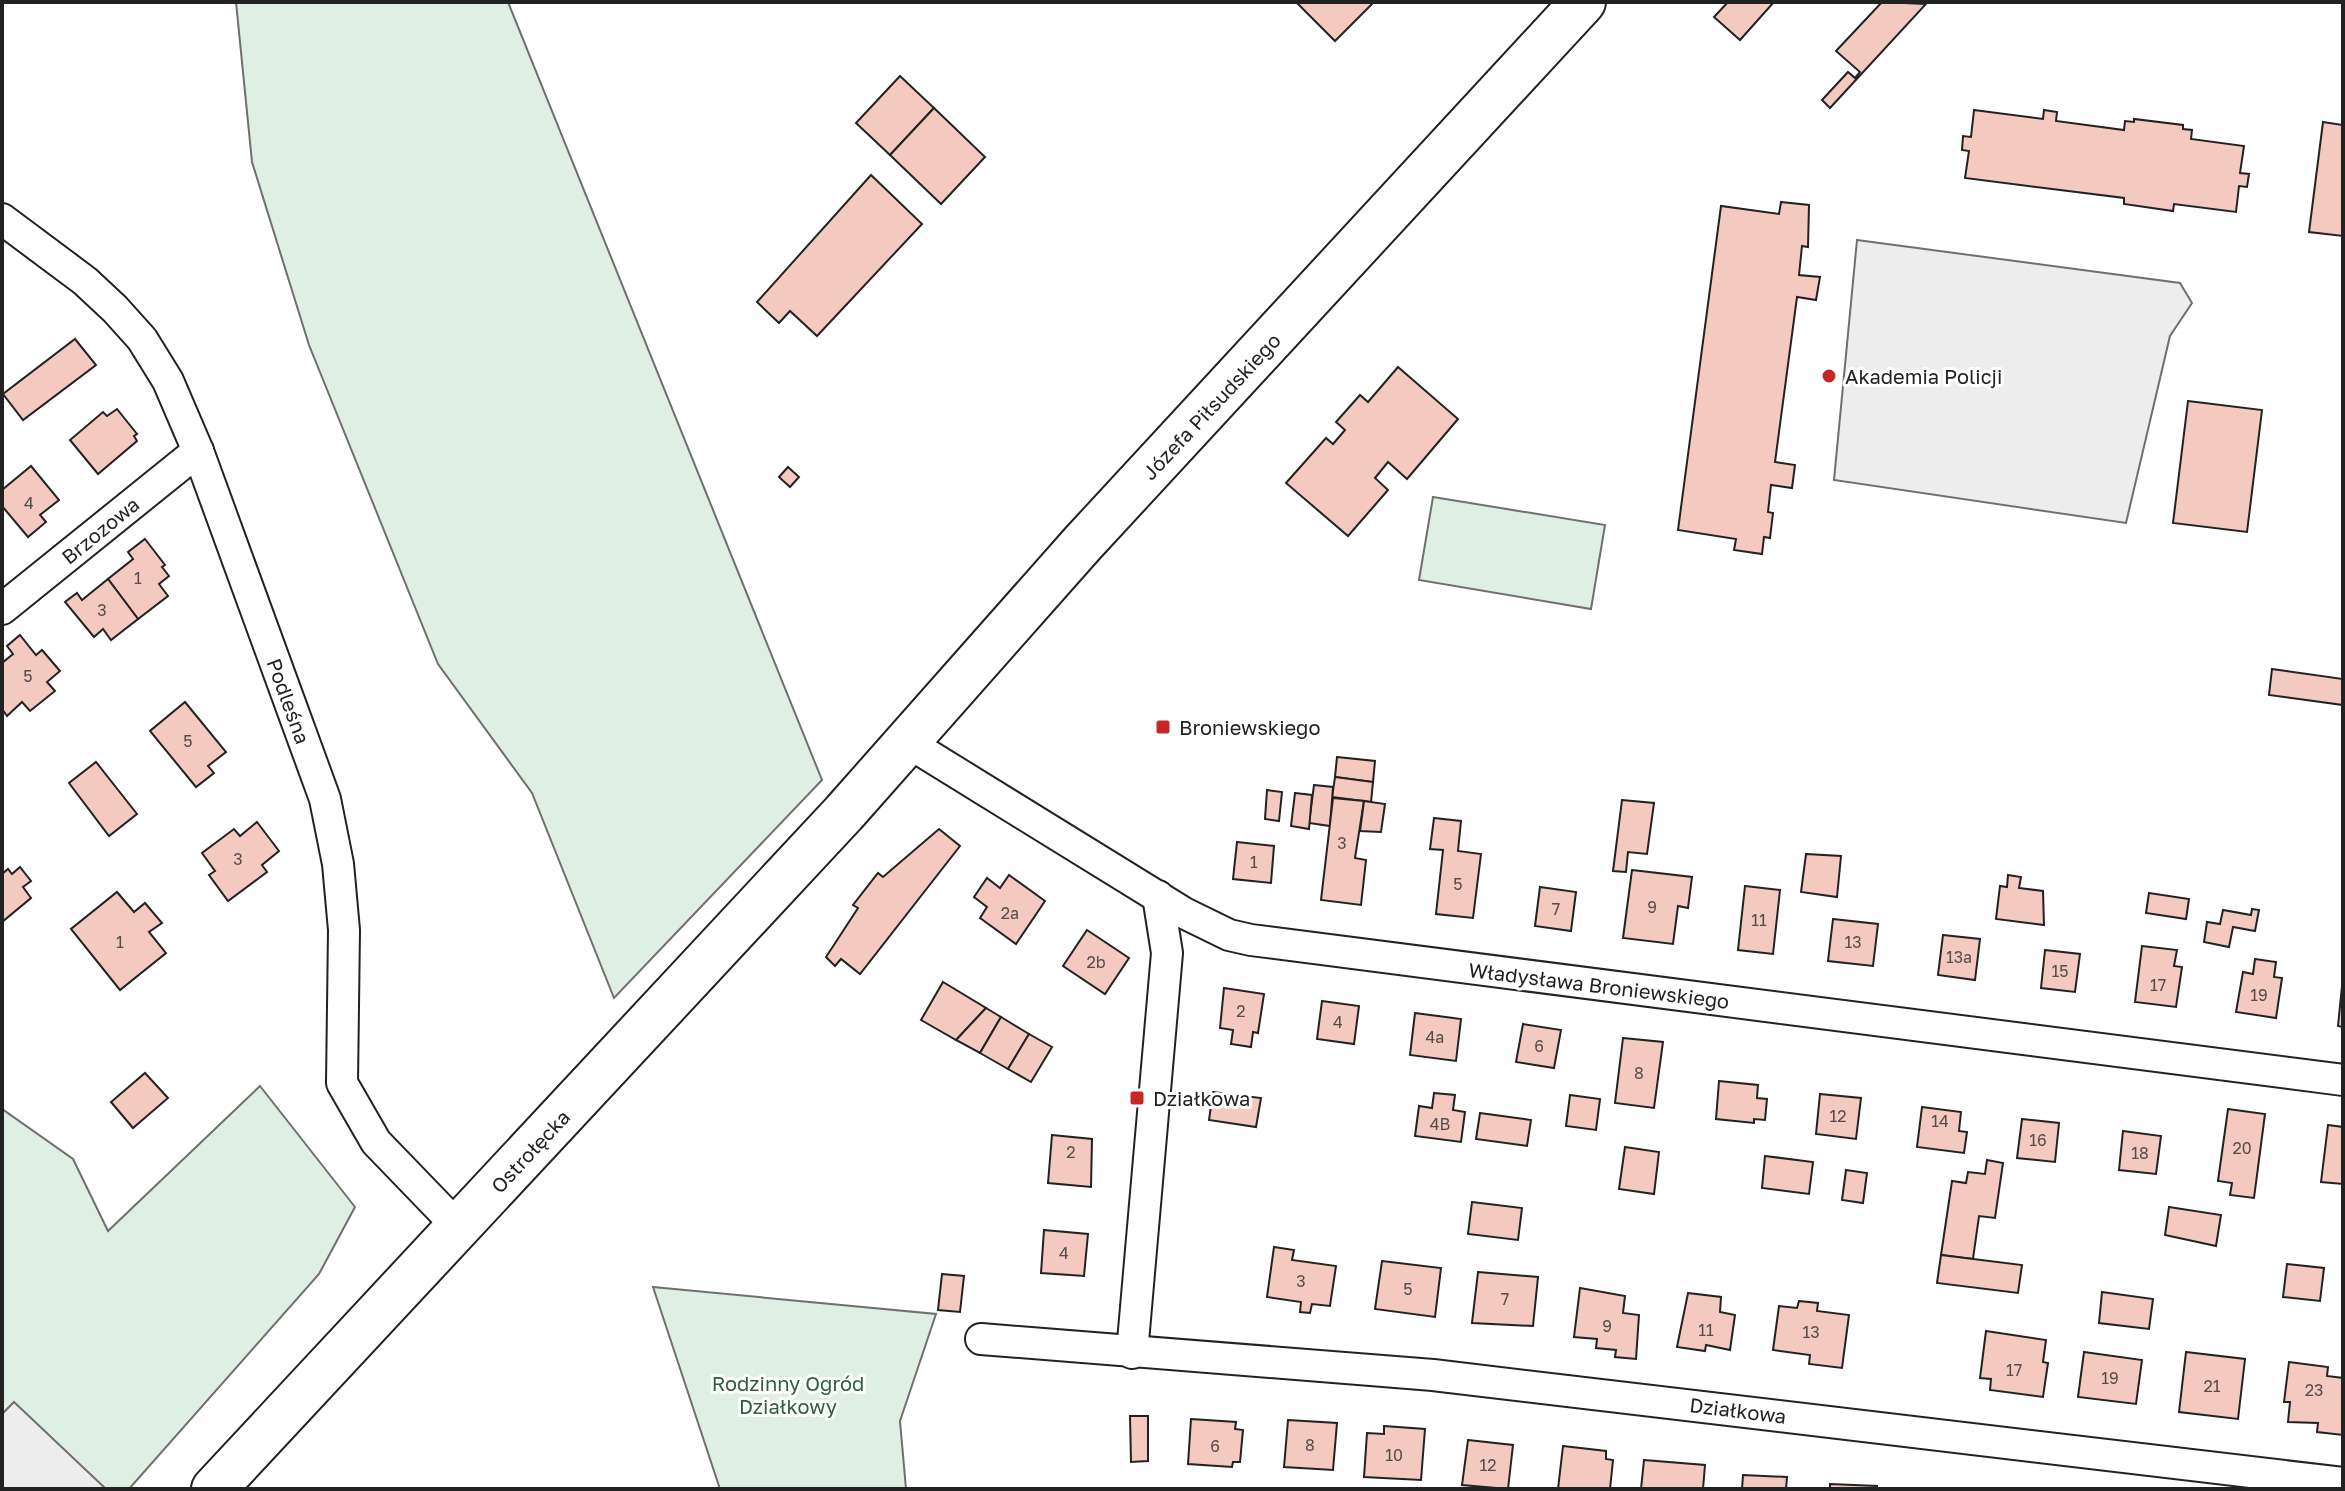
<svg xmlns="http://www.w3.org/2000/svg" width="2345" height="1491" font-family="'Golos Text',sans-serif">
	<style>
		.green { fill: #e0efe3; stroke: #6f6f6f; stroke-width: 2 }
		.parking { fill: #ededed; stroke: #6f6f6f; stroke-width: 2 }
		.building { fill: #f3c9c0; stroke: #222; stroke-width: 2 }
		.lines { fill: none; stroke-linecap: round; stroke-linejoin: round }
		.street-casing { stroke: #222; stroke-width: 34 }
		.primary-casing { stroke: #222; stroke-width: 48 }
		.street { stroke: #fff; stroke-width: 30 }
		.primary { stroke: #fff; stroke-width: 44 }
		.poi-dot { fill: #c62828; stroke: #fff; stroke-width: 3 }
		.labels { text-anchor: middle; dominant-baseline: central; stroke-width: 6; stroke-linejoin: round; paint-order: stroke }
		.number-label { font-size: 16px; fill: #564c4a }
		.poi-label { font-size: 20px; fill: #222; stroke: #fff; text-anchor: start }
		.street-label { font-size: 20px; fill: #222; stroke: #fff }
		.park-label { font-size: 20px; fill: #2f5e38; stroke: #fff }
	</style>
	<rect width="100%" height="100%" fill="#fff"/>
	<!-- green -->
	<g class="green">
		<polygon points="236,2 508,2 822,780 614,998 532,793 438,664 309,345 252,162"/>
		<polygon points="1433,497 1605,525 1591,609 1419,580"/>
		<polygon points="260,1086 355,1207 319,1274 129,1489 2,1489 2,1109 73,1159 108,1231"/>
		<polygon points="653,1287 936,1314 900,1421 906,1489 720,1489"/>
	</g>
	<!-- parking -->
	<g class="parking">
		<polygon points="1857,240 2180,283 2192,303 2170,336 2126,523 1834,480"/>
		<polygon points="14,1402 106,1489 2,1489 2,1414"/>
	</g>
	<!-- building -->
	<g class="building">
		<polygon points="1296,2 1374,2 1335,41"/>
		<polygon points="1728,2 1774,2 1740,40 1714,17"/>
		<polygon points="1882,2 1926,4 1830,108 1822,100 1848,72 1855,78 1860,72 1836,51"/>
		<polygon points="900,76 934,108 890,155 856,123"/>
		<polygon points="934,108 985,157 941,204 890,155"/>
		<polygon points="1974,110 2043,119 2044,110 2057,112 2056,121 2124,130 2125,121 2134,122 2134,119 2183,125 2183,129 2192,130 2191,139 2244,146 2240,173 2249,174 2247,187 2239,186 2236,212 2174,204 2173,211 2124,204 2124,198 1965,178 1969,151 1962,150 1963,136 1971,137"/>
		<polygon points="2323,122 2343,125 2343,236 2309,232"/>
		<polygon points="871,175 922,224 817,336 790,311 779,323 757,302"/>
		<polygon points="1781,202 1809,205 1808,247 1802,246 1799,275 1820,277 1816,300 1797,297 1775,462 1795,465 1792,488 1771,485 1768,512 1773,513 1770,538 1764,537 1762,554 1734,550 1736,539 1678,530 1721,206 1779,214"/>
		<polygon points="75,339 96,365 23,420 3,394"/>
		<polygon points="1398,367 1458,419 1407,479 1388,462 1375,478 1388,490 1348,536 1286,483 1326,438 1333,444 1345,430 1336,422 1360,395 1368,402"/>
		<polygon points="2188,401 2262,410 2247,532 2173,523"/>
		<polygon points="117,409 137,434 134,436 137,441 98,474 70,440 103,412 107,416"/>
		<polygon points="31,466 59,500 40,515 46,522 28,537 2,506 2,490"/>
		<polygon points="788,467 799,477 790,487 779,477"/>
		<polygon points="145,539 165,565 162,567 169,576 159,584 168,596 138,619 108,579 133,559 128,552"/>
		<polygon points="108,579 138,619 111,640 103,629 94,637 65,602 77,593 82,600"/>
		<polygon points="20,635 36,655 42,650 60,671 47,682 55,691 30,711 22,702 7,716 2,709 2,663 13,654 7,646"/>
		<polygon points="2272,669 2343,679 2343,705 2269,695"/>
		<polygon points="185,702 226,752 208,766 214,773 196,787 150,731"/>
		<polygon points="1337,757 1375,761 1373,782 1335,777"/>
		<polygon points="96,762 137,814 109,836 69,783"/>
		<polygon points="1335,777 1373,782 1371,802 1332,797"/>
		<polygon points="1314,785 1333,787 1330,826 1309,823"/>
		<polygon points="1267,790 1282,792 1279,821 1265,819"/>
		<polygon points="1295,793 1312,795 1309,829 1291,826"/>
		<polygon points="1333,798 1364,801 1355,858 1366,860 1361,905 1321,900"/>
		<polygon points="1622,800 1654,803 1647,854 1628,852 1626,872 1613,871"/>
		<polygon points="1364,801 1385,804 1381,832 1360,831"/>
		<polygon points="1434,818 1461,821 1458,851 1481,854 1473,918 1436,914 1443,850 1430,849"/>
		<polygon points="257,822 279,851 262,865 267,872 228,901 209,875 215,871 202,853 234,829 240,836"/>
		<polygon points="939,829 960,846 860,974 841,959 835,966 826,957 858,908 853,905 878,873 883,877"/>
		<polygon points="1237,842 1274,846 1271,883 1233,879"/>
		<polygon points="1806,854 1841,856 1837,897 1801,892"/>
		<polygon points="20,867 31,881 23,887 31,898 2,922 2,874 8,869 12,874"/>
		<polygon points="1632,870 1692,877 1688,908 1678,906 1673,944 1623,938"/>
		<polygon points="1009,875 1045,901 1016,944 980,918 987,907 974,897 987,878 1000,888"/>
		<polygon points="2008,875 2021,877 2019,888 2043,891 2044,925 1996,919 2000,886 2007,887"/>
		<polygon points="1745,886 1780,890 1773,954 1738,950"/>
		<polygon points="1540,887 1576,892 1571,931 1535,926"/>
		<polygon points="117,892 134,912 145,903 162,923 149,932 166,953 120,990 71,929"/>
		<polygon points="2149,893 2189,899 2186,919 2146,913"/>
		<polygon points="2252,909 2259,910 2255,931 2233,927 2229,947 2204,942 2207,922 2220,924 2223,910 2251,915"/>
		<polygon points="1833,919 1878,924 1873,966 1828,961"/>
		<polygon points="1087,930 1129,958 1105,994 1063,966"/>
		<polygon points="1943,935 1980,939 1975,980 1938,975"/>
		<polygon points="2142,946 2177,950 2174,966 2182,967 2176,1007 2135,1002"/>
		<polygon points="2045,950 2080,954 2075,992 2041,988"/>
		<polygon points="2255,959 2276,962 2274,977 2282,978 2276,1018 2236,1012 2243,972 2253,974"/>
		<polygon points="943,982 986,1008 956,1040 921,1020"/>
		<polygon points="2342,986 2343,986 2343,1027 2338,1026"/>
		<polygon points="1224,988 1264,994 1258,1033 1253,1032 1251,1047 1231,1044 1233,1030 1220,1028"/>
		<polygon points="1322,1001 1359,1006 1354,1044 1317,1039"/>
		<polygon points="986,1008 1001,1017 980,1053 956,1040"/>
		<polygon points="1415,1013 1461,1019 1456,1061 1410,1055"/>
		<polygon points="1001,1017 1029,1034 1008,1069 980,1053"/>
		<polygon points="1523,1024 1561,1030 1554,1068 1516,1062"/>
		<polygon points="1029,1034 1052,1047 1031,1082 1008,1069"/>
		<polygon points="1623,1038 1663,1042 1654,1108 1615,1103"/>
		<polygon points="145,1073 168,1098 133,1128 111,1102"/>
		<polygon points="1719,1081 1758,1085 1757,1098 1767,1099 1765,1120 1754,1119 1754,1123 1716,1119"/>
		<polygon points="1213,1092 1261,1098 1256,1127 1209,1120"/>
		<polygon points="1434,1093 1455,1095 1453,1110 1465,1112 1461,1142 1415,1136 1419,1106 1432,1108"/>
		<polygon points="1820,1094 1861,1098 1856,1139 1816,1134"/>
		<polygon points="1570,1095 1600,1099 1596,1130 1566,1126"/>
		<polygon points="1922,1107 1961,1112 1959,1131 1967,1132 1964,1153 1917,1147"/>
		<polygon points="2228,1109 2265,1114 2254,1198 2230,1195 2232,1183 2218,1181"/>
		<polygon points="1480,1113 1531,1120 1527,1146 1476,1139"/>
		<polygon points="2022,1119 2059,1123 2055,1162 2017,1158"/>
		<polygon points="2328,1125 2343,1127 2343,1184 2321,1182"/>
		<polygon points="2123,1131 2161,1136 2156,1174 2119,1170"/>
		<polygon points="1052,1135 1092,1139 1091,1187 1048,1183"/>
		<polygon points="1625,1147 1659,1152 1654,1194 1619,1189"/>
		<polygon points="1765,1156 1813,1162 1809,1194 1762,1188"/>
		<polygon points="1987,1160 2003,1163 1995,1218 1979,1216 1973,1259 1941,1255 1952,1181 1966,1183 1968,1172 1985,1174"/>
		<polygon points="1846,1170 1867,1173 1863,1203 1842,1200"/>
		<polygon points="1472,1202 1522,1208 1518,1240 1468,1234"/>
		<polygon points="2169,1207 2221,1215 2216,1246 2165,1235"/>
		<polygon points="1044,1230 1088,1234 1084,1276 1041,1273"/>
		<polygon points="1274,1247 1294,1250 1292,1260 1336,1266 1330,1306 1312,1304 1310,1313 1300,1312 1301,1302 1267,1297"/>
		<polygon points="1941,1255 2022,1265 2018,1293 1937,1283"/>
		<polygon points="1382,1261 1441,1268 1435,1317 1375,1309"/>
		<polygon points="2287,1264 2324,1268 2320,1301 2283,1297"/>
		<polygon points="1478,1272 1538,1277 1533,1326 1472,1323"/>
		<polygon points="942,1274 964,1276 960,1312 938,1310"/>
		<polygon points="1580,1288 1625,1296 1623,1313 1639,1315 1636,1359 1615,1357 1616,1350 1596,1348 1597,1339 1574,1337"/>
		<polygon points="2102,1292 2153,1299 2149,1329 2099,1323"/>
		<polygon points="1688,1293 1721,1297 1720,1312 1735,1315 1730,1350 1706,1345 1705,1351 1677,1347"/>
		<polygon points="1799,1301 1818,1303 1817,1311 1849,1315 1842,1368 1809,1364 1810,1355 1773,1350 1779,1306 1797,1308"/>
		<polygon points="1986,1331 2046,1340 2043,1362 2048,1363 2043,1397 1990,1390 1991,1379 1980,1378"/>
		<polygon points="2084,1352 2142,1360 2136,1404 2078,1397"/>
		<polygon points="2186,1352 2245,1359 2238,1419 2179,1412"/>
		<polygon points="2289,1362 2328,1367 2327,1376 2343,1378 2343,1435 2317,1432 2318,1423 2288,1422 2290,1402 2284,1402"/>
		<polygon points="1130,1416 1148,1416 1148,1461 1131,1462"/>
		<polygon points="1191,1419 1236,1422 1235,1429 1243,1430 1240,1462 1233,1462 1232,1467 1188,1464"/>
		<polygon points="1288,1420 1337,1423 1333,1470 1284,1467"/>
		<polygon points="1384,1426 1425,1429 1421,1480 1364,1477 1367,1433 1384,1434"/>
		<polygon points="1468,1440 1513,1445 1508,1489 1462,1485"/>
		<polygon points="1563,1446 1606,1451 1606,1459 1613,1460 1610,1489 1558,1489"/>
		<polygon points="1644,1460 1705,1465 1703,1489 1641,1489"/>
		<polygon points="1743,1475 1787,1477 1786,1489 1742,1489"/>
		<polygon points="1830,1484 1877,1486 1877,1489 1830,1489"/>
	</g>
	<g class="lines">
		<defs>
			<g id="street">
				<polyline points="2,219 85,281 115,309 142,339 168,381 198,451 325,799 338,864 344,930 342,1083 376,1142 459,1228"/>
				<polyline points="2,609 198,451"/>
				<polyline points="907,742 1184,913 1229,935 1251,940 2343,1080"/>
				<polyline points="981,1339 1433,1375 2343,1483"/>
				<polyline points="1132,1353 1167,953 1158,896"/>
			</g>
			<polyline id="primary" points="214,1489 844,813 1082,544 1583,2"/>
		</defs>
		<!-- street casing -->
		<use href="#street" class="street-casing"/>
		<!-- primary casing -->
		<use href="#primary" class="primary-casing"/>
		<!-- street -->
		<use href="#street" class="street"/>
		<!-- primary -->
		<use href="#primary" class="primary"/>
	</g>
	<!-- markers -->
	<g class="poi-dot">
		<circle cx="1829" cy="376" r="8"/>
		<rect x="1155" y="719" width="16" height="16" rx="4"/>
		<rect x="1129" y="1090" width="16" height="16" rx="4"/>
	</g>
	<g class="labels">
		<!-- number labels -->
		<g class="number-label">
			<text x="29" y="503">4</text>
			<text x="138" y="578">1</text>
			<text x="102" y="610">3</text>
			<text x="28" y="676">5</text>
			<text x="188" y="741">5</text>
			<text x="1342" y="843">3</text>
			<text x="238" y="859">3</text>
			<text x="1254" y="862">1</text>
			<text x="1458" y="884">5</text>
			<text x="1652" y="907">9</text>
			<text x="1556" y="909">7</text>
			<text x="1010" y="913">2a</text>
			<text x="1759" y="920">11</text>
			<text x="120" y="942">1</text>
			<text x="1853" y="942">13</text>
			<text x="1959" y="957">13a</text>
			<text x="1096" y="962">2b</text>
			<text x="2060" y="971">15</text>
			<text x="2158" y="985">17</text>
			<text x="2259" y="995">19</text>
			<text x="1241" y="1011">2</text>
			<text x="1338" y="1022">4</text>
			<text x="1435" y="1037">4a</text>
			<text x="1539" y="1046">6</text>
			<text x="1639" y="1073">8</text>
			<text x="1838" y="1116">12</text>
			<text x="1940" y="1121">14</text>
			<text x="1440" y="1124">4B</text>
			<text x="2038" y="1140">16</text>
			<text x="2242" y="1148">20</text>
			<text x="1071" y="1152">2</text>
			<text x="2140" y="1153">18</text>
			<text x="1064" y="1253">4</text>
			<text x="1301" y="1281">3</text>
			<text x="1408" y="1289">5</text>
			<text x="1505" y="1299">7</text>
			<text x="1607" y="1326">9</text>
			<text x="1706" y="1330">11</text>
			<text x="1811" y="1332">13</text>
			<text x="2014" y="1370">17</text>
			<text x="2110" y="1378">19</text>
			<text x="2212" y="1386">21</text>
			<text x="2314" y="1390">23</text>
			<text x="1310" y="1445">8</text>
			<text x="1215" y="1446">6</text>
			<text x="1394" y="1455">10</text>
			<text x="1488" y="1465">12</text>
		</g>
		<!-- poi labels -->
		<g class="poi-label">
			<text x="1845" y="376">Akademia Policji</text>
			<text x="1179" y="727">Broniewskiego</text>
			<text x="1153" y="1098">Działkowa</text>
		</g>
		<!-- street labels -->
		<g class="street-label">
			<text transform="translate(1211 406) rotate(-47)">Józefa Piłsudskiego</text>
			<text transform="translate(100 530) rotate(-39)">Brzozowa</text>
			<text transform="translate(289 701) rotate(70)">Podleśna</text>
			<text transform="translate(1599 985) rotate(7)">Władysława Broniewskiego</text>
			<text transform="translate(530 1151) rotate(-47)">Ostrołęcka</text>
			<text transform="translate(1738 1410) rotate(7)">Działkowa</text>
		</g>
		<!-- park labels -->
		<g class="park-label">
			<text x="788" y="1383">Rodzinny Ogród<tspan x="788" dy="23">Działkowy</tspan></text>
		</g>
	</g>
	<!-- border -->
	<rect width="2345" height="1491" fill="none" stroke="#222222" stroke-width="8"/>
</svg>
